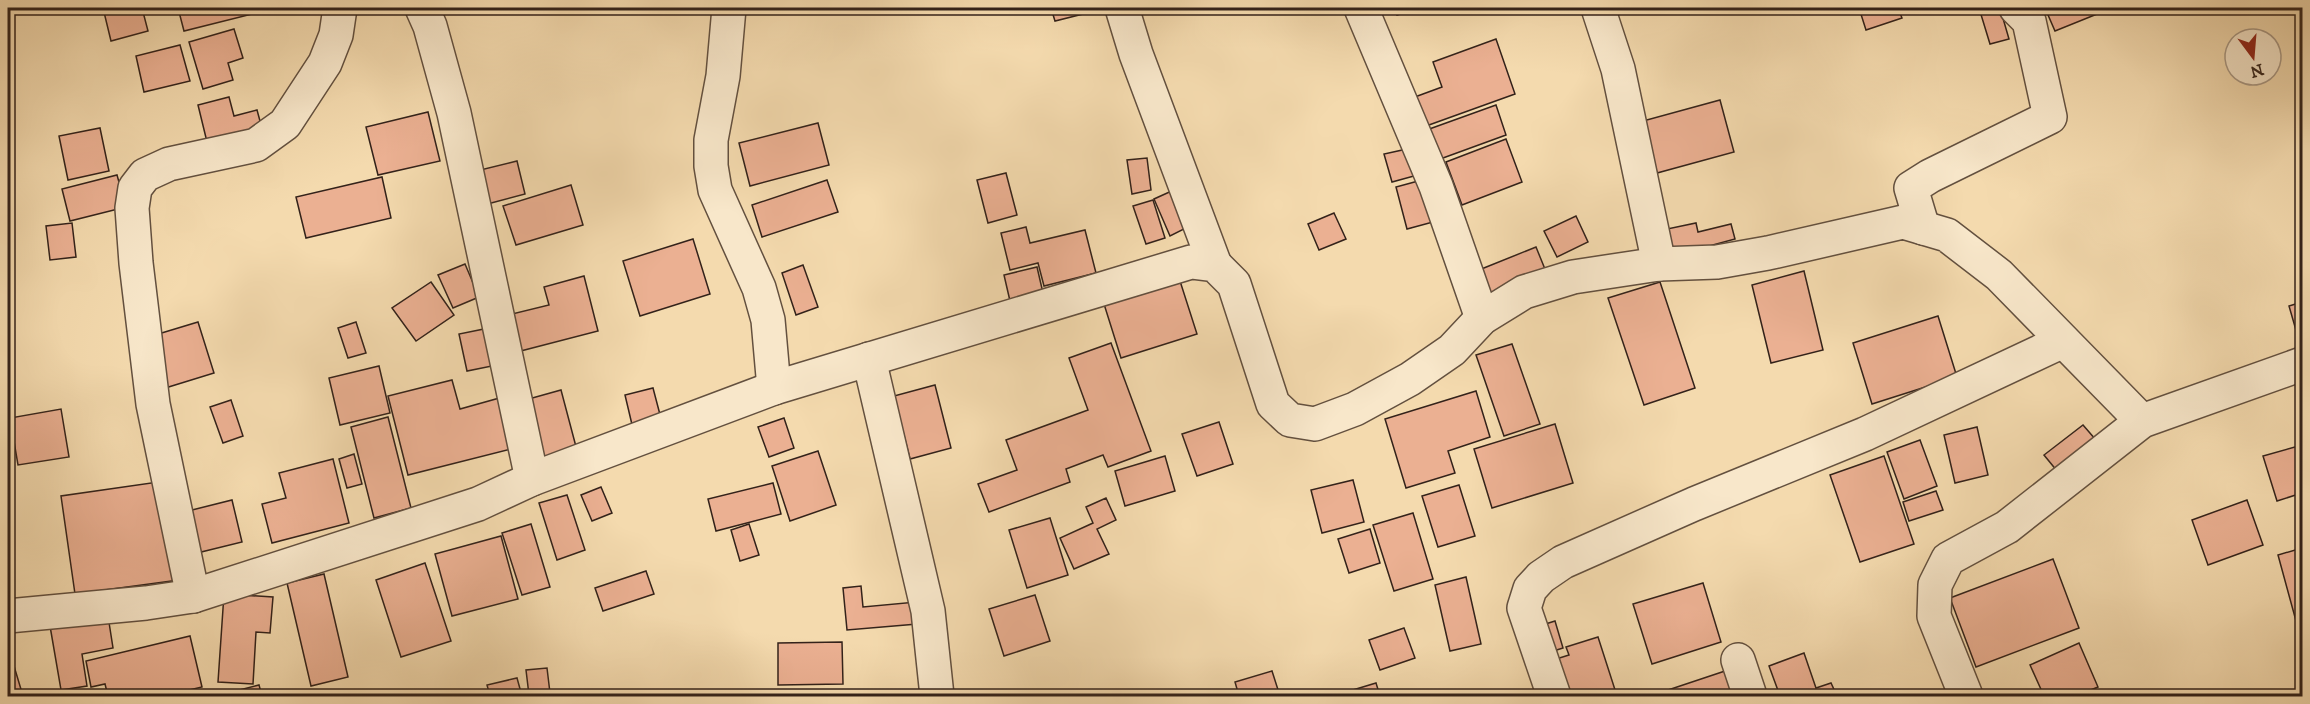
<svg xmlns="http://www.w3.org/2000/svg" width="2310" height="704" font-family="'IM FELL DW Pica',serif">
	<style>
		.building { fill: #ebb092; stroke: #33221a; stroke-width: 1.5 }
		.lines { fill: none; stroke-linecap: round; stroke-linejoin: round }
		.minor-casing { stroke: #63503f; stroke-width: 36 }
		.minor { stroke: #f8e7ca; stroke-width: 33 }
	</style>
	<rect width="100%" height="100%" fill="#f4daae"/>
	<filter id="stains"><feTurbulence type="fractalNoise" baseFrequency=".00333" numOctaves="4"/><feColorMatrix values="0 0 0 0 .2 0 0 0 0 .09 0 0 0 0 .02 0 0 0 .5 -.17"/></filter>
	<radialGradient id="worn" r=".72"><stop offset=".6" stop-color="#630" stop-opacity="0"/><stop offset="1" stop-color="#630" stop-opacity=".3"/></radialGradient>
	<!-- building -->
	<g class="building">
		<polygon points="103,8 142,8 148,31 111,41"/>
		<polygon points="178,8 276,8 184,31"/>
		<polygon points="1051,8 1107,8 1055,21"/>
		<polygon points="1394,8 1420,8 1397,15"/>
		<polygon points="1612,8 1637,8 1614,14"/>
		<polygon points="1859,8 1898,8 1902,18 1866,30"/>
		<polygon points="1979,8 2000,8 2009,39 1990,44"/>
		<polygon points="2045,8 2112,8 2055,31"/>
		<polygon points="234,29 243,58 228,63 233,80 203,89 189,42"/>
		<polygon points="1496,39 1515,94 1415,130 1404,101 1442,87 1433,62"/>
		<polygon points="180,45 190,81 144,92 136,56"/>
		<polygon points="229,97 234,116 257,110 263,132 208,146 198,105"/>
		<polygon points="1720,100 1734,152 1657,173 1643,121"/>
		<polygon points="1496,105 1506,135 1432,162 1421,132"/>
		<polygon points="428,112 440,161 378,175 366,127"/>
		<polygon points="818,123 829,165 750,186 739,143"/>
		<polygon points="100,128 109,171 68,180 59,136"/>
		<polygon points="1506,139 1522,182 1462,205 1446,162"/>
		<polygon points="1407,149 1414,176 1392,182 1384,154"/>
		<polygon points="1147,158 1151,190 1132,194 1127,160"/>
		<polygon points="517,161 525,194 476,207 468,173"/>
		<polygon points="1006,173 1017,215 988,223 977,180"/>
		<polygon points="117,175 126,207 70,221 62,189"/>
		<polygon points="382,177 391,218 306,238 296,197"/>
		<polygon points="827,180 838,212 762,237 752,205"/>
		<polygon points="1422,180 1433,222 1407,229 1396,187"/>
		<polygon points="571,185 583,225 516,245 503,206"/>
		<polygon points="1176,189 1192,225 1170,236 1154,199"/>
		<polygon points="1153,200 1165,238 1146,244 1133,206"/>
		<polygon points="1334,213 1346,239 1319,250 1308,224"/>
		<polygon points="1576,216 1588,242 1557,257 1544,231"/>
		<polygon points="72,223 76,257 50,260 46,226"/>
		<polygon points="1696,223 1698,232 1731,224 1735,239 1709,246 1711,253 1675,262 1667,229"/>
		<polygon points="1026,227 1030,243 1085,230 1096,273 1044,286 1038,263 1010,270 1001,233"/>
		<polygon points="693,239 710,294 640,316 623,261"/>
		<polygon points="1536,247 1549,279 1487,303 1474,272"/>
		<polygon points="465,264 479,297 453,308 438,275"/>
		<polygon points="803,265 818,307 796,315 782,273"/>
		<polygon points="1037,267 1043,293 1010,301 1004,275"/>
		<polygon points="1804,271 1823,350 1771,363 1752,285"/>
		<polygon points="584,276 598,331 509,354 500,317 549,305 544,287"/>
		<polygon points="1180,281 1197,334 1121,358 1104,304"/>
		<polygon points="431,282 454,315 416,341 392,308"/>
		<polygon points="1660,282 1695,388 1644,405 1608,298"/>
		<polygon points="2302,302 2302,351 2289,306"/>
		<polygon points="1938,316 1957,377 1872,404 1853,343"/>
		<polygon points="198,322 214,373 162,389 145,338"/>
		<polygon points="356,322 366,353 348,358 338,328"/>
		<polygon points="489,328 497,365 467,371 459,334"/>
		<polygon points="1111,343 1151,451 1108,467 1103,455 1066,469 1070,482 989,512 978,484 1017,470 1006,440 1088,410 1069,358"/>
		<polygon points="1512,344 1540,424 1504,436 1476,355"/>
		<polygon points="379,366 390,413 340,425 329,378"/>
		<polygon points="452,380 460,409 503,397 515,448 408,475 388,396"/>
		<polygon points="935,385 951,448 910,459 894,396"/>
		<polygon points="653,388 663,426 634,433 625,395"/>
		<polygon points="561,390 579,458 542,468 525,400"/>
		<polygon points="1476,391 1490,437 1448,451 1455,473 1406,488 1385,419"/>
		<polygon points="231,400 243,436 223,443 210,407"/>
		<polygon points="61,409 69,457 18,465 10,418"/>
		<polygon points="388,417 411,508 374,518 351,427"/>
		<polygon points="784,418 794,448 769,457 758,427"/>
		<polygon points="1219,422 1233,464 1197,476 1182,434"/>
		<polygon points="1555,424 1573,483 1492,508 1474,449"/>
		<polygon points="2083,425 2102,447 2062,477 2044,455"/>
		<polygon points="1977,427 1988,475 1955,483 1944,435"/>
		<polygon points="1920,440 1937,486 1904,499 1887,452"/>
		<polygon points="2302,445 2302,493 2277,501 2263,456"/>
		<polygon points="818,451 836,505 790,521 772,466"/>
		<polygon points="354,454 362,484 347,488 339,459"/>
		<polygon points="1165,456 1175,491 1125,506 1115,471"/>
		<polygon points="1884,456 1914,544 1860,562 1830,475"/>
		<polygon points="333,459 349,523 272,543 262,504 286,498 279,473"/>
		<polygon points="1353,480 1364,522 1322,533 1311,490"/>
		<polygon points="165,481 179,580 75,594 61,496"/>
		<polygon points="773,483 781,514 716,531 708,499"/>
		<polygon points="1459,485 1475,536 1438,547 1422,496"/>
		<polygon points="601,487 612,513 592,521 581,495"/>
		<polygon points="1936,491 1943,510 1909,521 1903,502"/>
		<polygon points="567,495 585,550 557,560 539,503"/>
		<polygon points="1106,498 1116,520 1097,529 1109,554 1074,569 1060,538 1093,523 1086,507"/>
		<polygon points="232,500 242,542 197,553 188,511"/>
		<polygon points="2247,500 2263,545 2208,565 2192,520"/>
		<polygon points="1413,513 1433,579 1394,591 1373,525"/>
		<polygon points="1050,518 1068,575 1027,588 1009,530"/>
		<polygon points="531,524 550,587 522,595 502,533"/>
		<polygon points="749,524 759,555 740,561 731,530"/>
		<polygon points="1370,529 1380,563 1349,573 1338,539"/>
		<polygon points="501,536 518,599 452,616 435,554"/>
		<polygon points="2302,548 2302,620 2296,621 2278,555"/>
		<polygon points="2053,559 2079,628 1976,667 1950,598"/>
		<polygon points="425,563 451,641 401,657 376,580"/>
		<polygon points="646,571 654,594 603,611 595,588"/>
		<polygon points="324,574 348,677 311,686 287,583"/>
		<polygon points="1466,577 1481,644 1450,651 1435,585"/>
		<polygon points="1703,583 1721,642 1652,664 1633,604"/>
		<polygon points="861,586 863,607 927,601 929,623 847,630 843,588"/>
		<polygon points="224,594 273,597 270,633 256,632 253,684 218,682"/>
		<polygon points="1035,595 1050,641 1004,656 989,609"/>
		<polygon points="108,616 113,648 82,654 87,686 61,690 50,626"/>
		<polygon points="1555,621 1563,648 1544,654 1536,627"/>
		<polygon points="1404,628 1415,658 1380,670 1369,640"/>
		<polygon points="190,636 202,687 164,696 108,696 105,684 91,687 86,661"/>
		<polygon points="1598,637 1617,696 1565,696 1553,660 1569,655 1566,647"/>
		<polygon points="842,642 843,684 778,685 778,643"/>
		<polygon points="2079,643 2098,687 2076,696 2044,696 2030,665"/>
		<polygon points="8,646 23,696 8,696"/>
		<polygon points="1804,653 1816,688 1831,683 1837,696 1780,696 1769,666"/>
		<polygon points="547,668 550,693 529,695 526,670"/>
		<polygon points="1731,669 1740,696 1660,696 1659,693"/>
		<polygon points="1272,671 1280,696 1239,696 1235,682"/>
		<polygon points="517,678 522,696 490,696 487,685"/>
		<polygon points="1376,683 1380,696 1333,696"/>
		<polygon points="259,685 262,696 216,696"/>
		<polygon points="2284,692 2286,696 2270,696"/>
	</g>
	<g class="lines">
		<defs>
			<g id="minor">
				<polyline points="422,8 430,26 454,113 532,479"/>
				<polyline points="729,8 723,76 711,140 711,166 715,190 759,288 768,320 774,388"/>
				<polyline points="1122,8 1136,54 1215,265"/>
				<polyline points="1361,8 1436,186 1482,318"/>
				<polyline points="1598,8 1618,69 1659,264"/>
				<polyline points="1923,228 1911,188 1930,176 2050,117 2029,21 2016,8"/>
				<polyline points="869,359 928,611 937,696"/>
				<polyline points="193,596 153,404 136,263 132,208 135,188 145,175 169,164 256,145 285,124 325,63 336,35 340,8"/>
				<polyline points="8,616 146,603 193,596 478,504 532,479 774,388 1191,262 1215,265 1234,284 1273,404 1290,420 1315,424 1355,409 1410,379 1452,350 1482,318 1524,292 1573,277 1659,264 1717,262 1768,253 1903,222 1947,235 1999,275 2142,421"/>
				<polyline points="1738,660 1750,696"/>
				<polyline points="1554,696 1524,608 1530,589 1541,577 1563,562 1694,504 1865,434 2063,341"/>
				<polyline points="1966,696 1934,616 1935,585 1948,559 2007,527 2142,421 2302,364"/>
			</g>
		</defs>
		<!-- minor casing -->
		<use href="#minor" class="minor-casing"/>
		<!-- minor -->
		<use href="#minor" class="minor"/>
	</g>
	<!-- margin -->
	<rect width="2310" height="704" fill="none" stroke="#f4daae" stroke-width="30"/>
	<rect x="9" y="9" width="2292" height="686" fill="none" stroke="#33221a" stroke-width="3"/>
	<rect x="15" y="15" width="2280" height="674" fill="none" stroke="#33221a" stroke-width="1.5"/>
	<!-- north arrow -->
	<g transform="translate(2253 57) rotate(164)"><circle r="28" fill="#f8e7ca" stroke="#a99884" stroke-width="1.5"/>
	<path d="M0-4.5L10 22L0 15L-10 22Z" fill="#8f2418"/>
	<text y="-9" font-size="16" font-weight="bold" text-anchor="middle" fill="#33221a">N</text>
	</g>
	<rect width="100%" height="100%" filter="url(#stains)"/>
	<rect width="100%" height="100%" fill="url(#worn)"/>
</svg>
